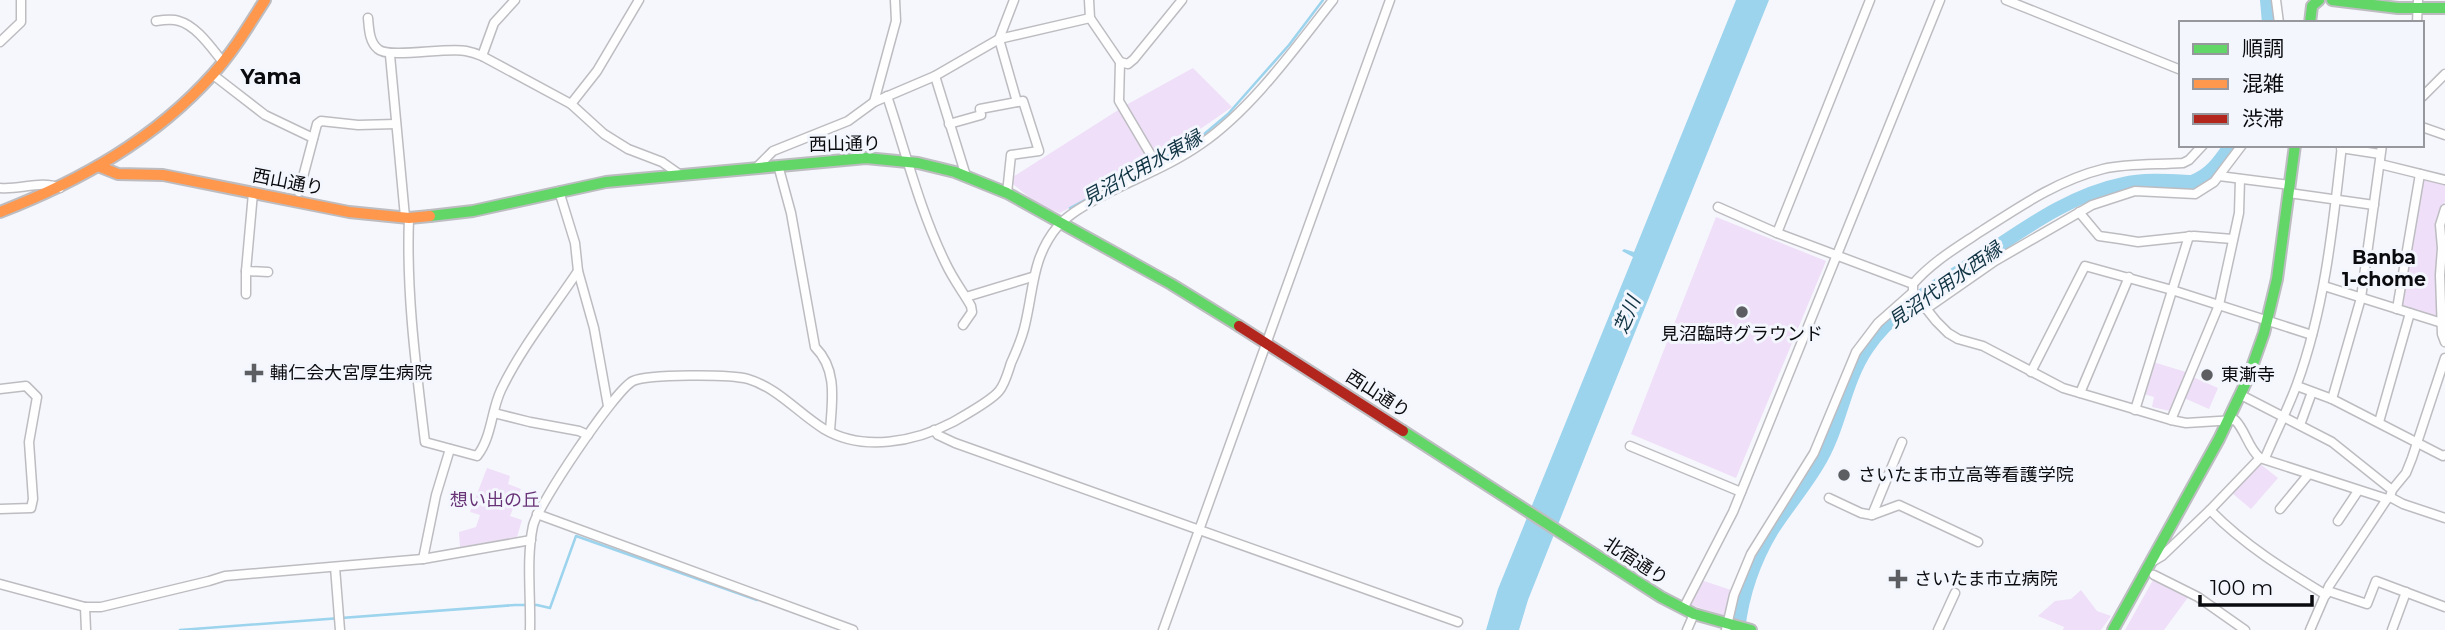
<svg xmlns="http://www.w3.org/2000/svg" width="2445" height="630" font-family="Montserrat,'Noto Sans JP',sans-serif">
	<style>
		.green { fill: #efdff8 }
		.water { fill: #9cd3ed }
		.lines { fill: none; stroke-linecap: round; stroke-linejoin: round }
		.stream { stroke: #9cd3ed; stroke-width: 2.5 }
		.river { stroke: #9cd3ed; stroke-width: 14 }
		.street-casing { stroke: #bdbdc1; stroke-width: 11 }
		.fast-casing { stroke: #bdbdc1; stroke-width: 14 }
		.slow-casing { stroke: #bdbdc1; stroke-width: 14 }
		.jam-casing { stroke: #bdbdc1; stroke-width: 14 }
		.street { stroke: #fefeff; stroke-width: 8 }
		.fast { stroke: #63d668; stroke-width: 10 }
		.slow { stroke: #ff974d; stroke-width: 10 }
		.jam { stroke: #b3261e; stroke-width: 10 }
		.poi-dot { fill: #5d5e61; stroke: #f4f6fe; stroke-width: 2.5 }
		.labels { text-anchor: middle; dominant-baseline: central; stroke-width: 6; stroke-linejoin: round; paint-order: stroke }
		.street-label { font-size: 18px; fill: #0a0b0e; stroke: #f4f6fe }
		.poi-label { font-size: 18px; fill: #0a0b0e; stroke: #f4f6fe; text-anchor: start }
		.park-label { font-size: 18px; fill: #683477; stroke: #f4f6fe }
		.water-label { font-size: 19px; font-style: italic; fill: #103443; stroke: #f4f6fe }
		.neighbourhood-label { font-size: 19px; font-weight: bold; fill: #0a0b0e; stroke: #f4f6fe }
		.quarter-label { font-size: 21px; font-weight: bold; fill: #0a0b0e; stroke: #f4f6fe }
	</style>
	<rect width="100%" height="100%" fill="#f6f7fc"/>
	<!-- green -->
	<g class="green">
		<polygon points="1193,68 1232,107 1150,164 1060,213 1037,204 1008,180 1126,105"/>
		<polygon points="2426,178 2445,184 2445,201 2438,225 2439,316 2437,318 2403,308 2401,304 2422,180"/>
		<polygon points="1716,217 1826,261 1736,478 1631,434"/>
		<polygon points="2153,362 2186,372 2170,411 2152,407 2154,397 2144,394"/>
		<polygon points="2193,377 2218,388 2209,409 2184,398"/>
		<polygon points="2259,463 2278,478 2251,509 2232,493"/>
		<polygon points="487,468 510,476 508,484 521,489 510,516 522,520 517,537 460,547 459,532 476,527 480,515 470,512"/>
		<polygon points="1701,580 1731,590 1725,616 1691,605"/>
		<polygon points="2153,580 2189,596 2164,630 2125,630"/>
		<polygon points="2081,590 2097,611 2111,616 2101,630 2063,630 2064,627 2038,616 2055,601 2071,599"/>
	</g>
	<!-- water -->
	<polygon class="water" points="1736,0 1769,0 1592,439 1528,600 1519,630 1486,630 1498,589 1633,257 1622,251 1624,249 1634,252"/>
	<g class="lines">
		<!-- stream -->
		<g class="stream">
			<polyline points="1070,208 1197,140 1228,114 1289,45 1323,0"/>
			<polyline points="180,630 515,605 537,605 550,608 576,536 757,600"/>
		</g>
		<!-- river -->
		<g class="river">
			<polyline points="2267,0 2269,23"/>
			<path d="M1738,630C1742,595 1754,560 1772,530C1786,508 1804,487 1817,465C1840,429 1843,383 1867,348C1892,310 1936,287 1974,262C2020,232 2068,195 2123,184C2145,179 2170,181 2192,182C2211,175 2220,161 2231,145"/>
		</g>
		<defs>
			<g id="street">
				<polyline points="1089,0 1090,18 1120,62 1119,101 1158,167"/>
				<polyline points="2006,0 2181,70"/>
				<polyline points="2276,0 2279,23"/>
				<path d="M368,18C369,28 369,42 378,49C388,59 447,47 466,51C471,52 477,54 482,56L571,104L604,134L628,149L662,162L679,174"/>
				<path d="M156,21C163,20 173,19 179,21C197,26 212,49 223,62"/>
				<polyline points="2417,23 2418,0"/>
				<polyline points="0,42 21,22 21,0"/>
				<polyline points="390,55 405,217"/>
				<polyline points="482,56 494,23 515,0"/>
				<polyline points="1120,62 1128,64 1134,59 1182,0"/>
				<polyline points="212,74 265,115 313,138"/>
				<polyline points="935,76 966,176"/>
				<path d="M887,96C906,153 920,211 946,264C953,279 963,292 971,306L972,312L963,325"/>
				<polyline points="2422,97 2445,74"/>
				<polyline points="874,102 896,21 895,0"/>
				<polyline points="571,104 597,71 639,0"/>
				<polyline points="949,124 981,115 980,109 1017,102"/>
				<polyline points="2422,127 2445,135"/>
				<polyline points="2341,148 2380,154"/>
				<polyline points="2380,164 2445,180"/>
				<path d="M778,165L791,213L815,347C838,370 832,401 830,431"/>
				<polyline points="758,166 773,151 848,121 874,102 935,76 999,39 1090,18"/>
				<polyline points="2219,176 2290,185"/>
				<path d="M0,188C20,190 41,180 60,188"/>
				<polyline points="559,191 575,243 578,271 594,328 608,406"/>
				<polyline points="299,192 317,124 321,121 358,125 396,124"/>
				<polyline points="253,193 246,271 268,272"/>
				<polyline points="1007,193 1011,155 1039,151 1023,101 1017,102 999,39 1014,0"/>
				<polyline points="2289,193 2374,205"/>
				<path d="M1718,207L1777,233L1913,284V292L1936,321L1948,333L1958,339L1983,346L2063,388L2171,420L2186,423L2235,420C2246,431 2248,448 2260,458L2387,499L2390,497L2403,504L2445,518"/>
				<polyline points="2445,209 2440,225 2442,248 2440,275 2442,334 2445,342"/>
				<polyline points="2079,212 2099,236 2120,239 2138,242 2194,236 2233,239"/>
				<path d="M409,218C406,292 416,367 425,442L477,456C492,437 491,411 501,390C521,348 552,310 578,271"/>
				<polyline points="1777,233 1870,0"/>
				<path d="M1913,284C1932,262 1956,248 1980,232C2019,207 2058,180 2103,169C2129,163 2157,165 2183,163L2189,160L2203,145"/>
				<polyline points="2324,286 2442,323"/>
				<polyline points="246,294 246,271"/>
				<polyline points="966,297 1032,277"/>
				<polyline points="1926,309 1995,261 2092,205 2135,191 2195,194 2214,182 2242,145"/>
				<polyline points="2397,309 2420,174"/>
				<polyline points="2031,372 2085,266 2172,290 2312,335"/>
				<polyline points="2297,386 2332,399 2443,456 2445,455"/>
				<polyline points="0,389 26,386 37,397 29,442 33,499 31,508 0,509"/>
				<polyline points="2080,393 2129,277"/>
				<polyline points="2241,395 2332,442 2392,490 2390,497"/>
				<polyline points="2332,399 2361,298 2382,145"/>
				<polyline points="2135,410 2189,236"/>
				<polyline points="494,413 530,422 579,431 588,435"/>
				<polyline points="2171,420 2219,305 2239,213 2240,179"/>
				<polyline points="2379,422 2410,313"/>
				<polyline points="2300,425 2312,392"/>
				<polyline points="934,430 938,435 955,443 1458,622"/>
				<polyline points="1630,446 1741,492"/>
				<path d="M2265,458C2275,434 2288,409 2297,384C2325,307 2333,226 2342,145"/>
				<polyline points="2392,490 2406,473 2412,458 2445,358"/>
				<polyline points="1829,498 1861,513 1872,515 1902,442"/>
				<polyline points="2280,509 2308,475"/>
				<path d="M2210,510C2244,545 2285,570 2326,595"/>
				<polyline points="537,514 853,630"/>
				<polyline points="1872,515 1899,505 1978,542"/>
				<polyline points="2338,521 2358,491"/>
				<polyline points="423,559 436,495 450,449"/>
				<polyline points="2150,563 2162,556 2210,510 2260,458"/>
				<polyline points="335,567 340,630"/>
				<polyline points="2154,575 2198,597 2245,630"/>
				<polyline points="0,584 85,607 101,607 209,581 225,576 423,559 531,540"/>
				<polyline points="2328,591 2367,604 2376,581 2445,607"/>
				<polyline points="85,607 86,630"/>
				<polyline points="1683,609 1733,512 1940,0"/>
				<path d="M530,630C531,597 526,558 533,526C537,506 615,390 633,381C648,374 730,374 748,379C778,388 798,413 824,429C863,452 915,442 953,422C965,415 991,401 999,391C1005,384 1008,372 1011,363C1016,352 1021,340 1024,329C1034,291 1031,258 1058,226C1069,214 1084,206 1098,198C1131,180 1170,166 1201,144C1252,109 1295,48 1333,0"/>
				<polyline points="1163,630 1390,0"/>
				<polyline points="1687,630 1694,614"/>
				<polyline points="1726,630 1734,595 1751,554 1814,453 1856,352 1878,323 1913,292"/>
				<polyline points="1938,630 1955,593"/>
				<polyline points="2310,630 2329,586 2387,499"/>
				<polyline points="2392,630 2406,592"/>
			</g>
			<g id="fast">
				<polyline points="2332,0 2398,8 2445,8"/>
				<polyline points="2310,23 2312,6 2319,0"/>
				<polyline points="430,216 473,211 606,182 866,158 918,163 955,172 1007,193 1171,284 1239,326"/>
				<polyline points="1403,431 1661,597 1694,614 1751,630"/>
				<polyline points="2113,630 2219,439 2248,378 2264,333 2277,279 2295,145"/>
			</g>
			<g id="slow">
				<polyline points="98,166 118,174 163,175 349,212 409,218 430,216"/>
				<path d="M0,212C80,181 155,139 213,74C233,52 249,25 265,0"/>
			</g>
			<polyline id="jam" points="1239,326 1403,431"/>
		</defs>
		<!-- street casing -->
		<use href="#street" class="street-casing"/>
		<!-- fast casing -->
		<use href="#fast" class="fast-casing"/>
		<!-- slow casing -->
		<use href="#slow" class="slow-casing"/>
		<!-- jam casing -->
		<use href="#jam" class="jam-casing"/>
		<!-- street -->
		<use href="#street" class="street"/>
		<!-- fast -->
		<use href="#fast" class="fast"/>
		<!-- slow -->
		<use href="#slow" class="slow"/>
		<!-- jam -->
		<use href="#jam" class="jam"/>
	</g>
	<!-- markers -->
	<g class="poi-dot">
		<circle cx="1742" cy="312" r="7"/>
		<path d="M250.5 362.5h7v7h7v7h-7v7h-7v-7h-7v-7h7z"/>
		<circle cx="2207" cy="375" r="7"/>
		<circle cx="1844" cy="475" r="7"/>
		<path d="M1894.5 568.5h7v7h7v7h-7v7h-7v-7h-7v-7h7z"/>
	</g>
	<g class="labels">
		<!-- street labels -->
		<g class="street-label">
			<text transform="translate(845 144) rotate(-1)">西山通り</text>
			<text transform="translate(288 182) rotate(11)">西山通り</text>
			<text transform="translate(1378 394) rotate(33)">西山通り</text>
			<text transform="translate(1636 561) rotate(33)">北宿通り</text>
		</g>
		<!-- poi labels -->
		<g class="poi-label">
			<text x="1742" y="334" text-anchor="middle">見沼臨時グラウンド</text>
			<text x="270" y="373">輔仁会大宮厚生病院</text>
			<text x="2221" y="375">東漸寺</text>
			<text x="1858" y="475">さいたま市立高等看護学院</text>
			<text x="1914" y="579">さいたま市立病院</text>
		</g>
		<!-- park labels -->
		<g class="park-label">
			<text x="495" y="500">想い出の丘</text>
		</g>
		<!-- water labels -->
		<g class="water-label">
			<text transform="translate(1142 168) rotate(-29)">見沼代用水東縁</text>
			<text transform="translate(1945 285) rotate(-35)">見沼代用水西縁</text>
			<text transform="translate(1627 315) rotate(-67)">芝川</text>
		</g>
		<!-- neighbourhood labels -->
		<g class="neighbourhood-label">
			<text x="2384" y="257">Banba<tspan x="2384" dy="22">1-chome</tspan></text>
		</g>
		<!-- quarter labels -->
		<g class="quarter-label">
			<text x="271" y="76">Yama</text>
		</g>
	</g>
	<!-- legend -->
	<rect x="2179" y="21" width="245" height="126" fill="#f4f6fe" stroke="#96989e" stroke-width="2"/>
	<rect x="2193" y="44" width="35" height="10" fill="#63d668" stroke="#96989e" stroke-width="2"/>
	<text x="2242" y="56" font-size="21" fill="#0a0b0e">順調</text>
	<rect x="2193" y="79" width="35" height="10" fill="#ff974d" stroke="#96989e" stroke-width="2"/>
	<text x="2242" y="91" font-size="21" fill="#0a0b0e">混雑</text>
	<rect x="2193" y="114" width="35" height="10" fill="#b3261e" stroke="#96989e" stroke-width="2"/>
	<text x="2242" y="126" font-size="21" fill="#0a0b0e">渋滞</text>
	<!-- scale -->
	<path d="M2200 595v10h112v-10" fill="none" stroke="#0a0b0e" stroke-width="3.5"/>
	<text x="2210" y="595" font-size="21" fill="#0a0b0e" stroke="#f4f6fe" stroke-width="5" paint-order="stroke">100 m</text>
</svg>
